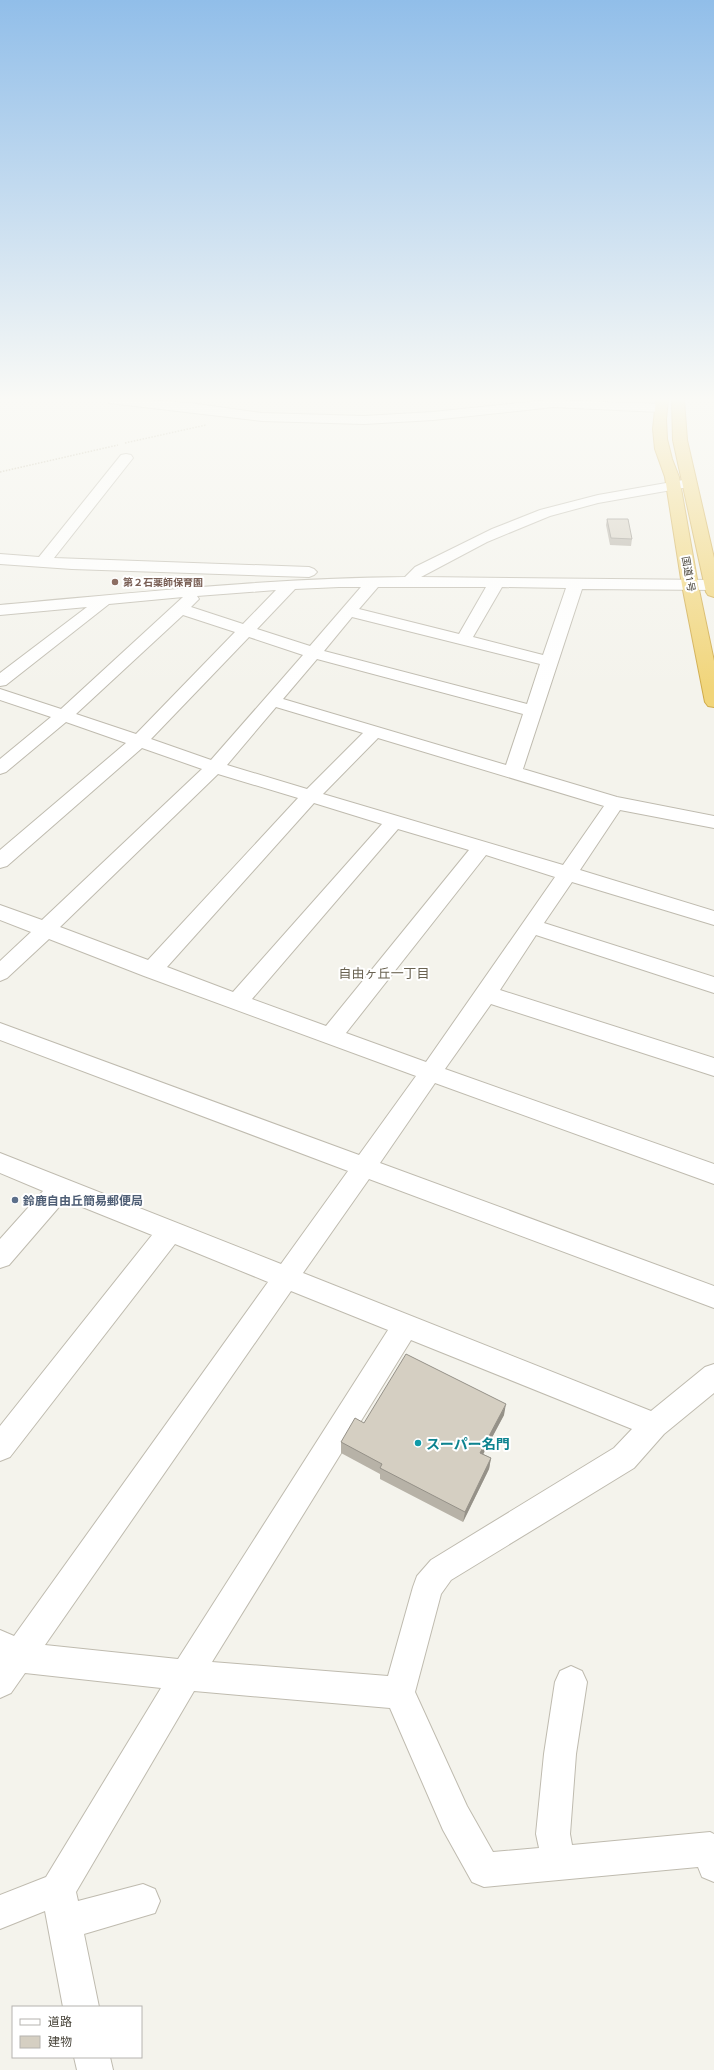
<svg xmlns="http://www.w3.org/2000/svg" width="714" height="2070" font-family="'Open Sans','Noto Sans JP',sans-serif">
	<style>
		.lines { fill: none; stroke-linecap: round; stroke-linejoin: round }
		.minor-casing { stroke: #bfbbaf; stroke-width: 2 }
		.highway-casing { stroke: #d0ab4a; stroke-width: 2 }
		.path { stroke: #c0b8a1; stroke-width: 1.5; stroke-dasharray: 1.5 1.5; stroke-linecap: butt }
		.minor { fill: #fff; fill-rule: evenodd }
		.highway { fill: #f1d57a; fill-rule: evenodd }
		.wall { fill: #b7b2a7 }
		.shaded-wall { fill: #959188 }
		.building { fill: #d5cfc2; stroke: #959188 }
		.education-dot { fill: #8d6e63; stroke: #fff; stroke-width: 1.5 }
		.service-dot { fill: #5c6f8a; stroke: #fff; stroke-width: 1.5 }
		.culture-dot { fill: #0f9aa8; stroke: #fff; stroke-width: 1.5 }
		.labels { text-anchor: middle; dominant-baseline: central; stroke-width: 4; stroke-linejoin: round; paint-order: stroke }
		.far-street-label { font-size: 10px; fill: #48443a; stroke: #fff }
		.far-education-label { font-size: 10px; font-weight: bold; fill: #785e54; stroke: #fff; text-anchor: start }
		.service-label { font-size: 12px; font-weight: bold; fill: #4e5e75; stroke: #fff; text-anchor: start }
		.neighbourhood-label { font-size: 13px; fill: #6a6352; stroke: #fff }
		.near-culture-label { font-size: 14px; font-weight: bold; fill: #0d838f; stroke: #fff; text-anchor: start }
	</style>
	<rect width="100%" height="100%" fill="#f4f3ec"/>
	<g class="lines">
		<defs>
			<g id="minor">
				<polygon points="108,400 145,400 190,403 262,413 364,416 433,412 549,400 660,404 667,408 660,412 553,407 433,420 364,424 262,421 109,403"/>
				<polygon points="126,454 131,455 133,458 54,558 309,567 314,569 317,572 314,575 309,577 72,569 0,564 0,554 39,557 121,455"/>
				<path d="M689,479L694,480L696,483L694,486L598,503L550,516L487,542L421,577L714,580V590L582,589L523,769L617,797L714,816V828L620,810L580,870L714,911V925L572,882L544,923L714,977V993L536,935L500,990L714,1058V1076L491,1004L445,1069L714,1164V1184L435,1083L380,1163L714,1286V1308L369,1179L303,1273L651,1411L705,1367L714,1364V1393L664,1434L634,1468L451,1580L441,1594L415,1692L467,1806L493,1852L539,1848L536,1834L544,1754L555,1682L560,1671L571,1666L582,1671L587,1682L576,1754L570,1834L572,1845L710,1832L714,1834V1882L702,1877L698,1867L484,1887L472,1882L443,1830L390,1708L194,1691L76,1892L78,1901L143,1884L155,1889L160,1901L155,1913L84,1934L99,2007H63L45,1911L0,1929V1895L46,1877L161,1688L25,1673L11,1693L0,1698V1630L14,1636L268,1282L175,1244L10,1457L0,1461V1426L152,1235L65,1200L9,1265L0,1268V1239L43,1191L0,1173V1153L281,1264L348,1171L0,1040V1023L359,1155L416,1076L144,976L49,939L7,978L0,981V961L31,932L0,920V905L42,920L202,769L142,748L7,866L0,868V850L126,743L66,722L6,772L0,774V759L51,717L0,700V689L61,709L183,597L109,604L6,685L0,686V673L87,607L0,615V605C135,593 269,578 405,577L415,567L492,529L540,510L598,495ZM339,587H361L310,646L257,629L295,589ZM378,587H486L459,634L359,609ZM502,587L566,588L543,655L473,637ZM276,590L243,624L191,607L199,599L197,596ZM183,615L235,632L136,734L76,714ZM352,617L540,664L527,704L324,651ZM249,637L303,655L211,760L151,739ZM317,659L523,714L506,765L283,699ZM276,707L363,733L307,789L227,765ZM378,738L604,806L563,865L323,794ZM218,774L298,798L148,960L60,927ZM314,803L382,824L233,992L167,967ZM398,829L469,850L326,1026L252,999ZM486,855L555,877L426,1062L346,1033ZM291,1291L388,1330L178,1659L45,1645ZM411,1340L632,1429L614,1448L431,1560L417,1576L413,1587L388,1676L212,1662Z"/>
				<polygon points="74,2057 110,2057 113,2070 77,2070"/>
			</g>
			<g id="highway">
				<polygon points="656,400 668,400 666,419 667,439 672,459 679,477 698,585 714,661 714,707 708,706 705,702 682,585 665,477 655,449 653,429"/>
				<polygon points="672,400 684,400 687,440 714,558 714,597 708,595 706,592 673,440"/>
			</g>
		</defs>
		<!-- minor casing -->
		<use href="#minor" class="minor-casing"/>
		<!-- highway casing -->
		<use href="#highway" class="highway-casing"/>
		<!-- path -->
		<g class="path">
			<polyline points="125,443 206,425"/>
			<polyline points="0,472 118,445"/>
		</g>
		<!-- minor -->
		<use href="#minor" class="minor"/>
		<!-- highway -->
		<use href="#highway" class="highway"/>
	</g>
	<!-- wall -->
	<g class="wall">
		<polygon points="607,519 632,539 631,546 610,545 606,525"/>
		<polygon points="504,1415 483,1454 491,1458 489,1469 463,1522 380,1479 380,1474 341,1453 341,1442 364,1423"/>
	</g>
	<!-- shaded-wall -->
	<g class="shaded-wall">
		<polygon points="506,1404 504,1415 478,1464 480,1453"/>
		<polygon points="491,1458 489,1469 463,1522 465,1512"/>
	</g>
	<!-- building -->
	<g class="building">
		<polygon points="607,519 628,519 632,539 611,538"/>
		<polygon points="406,1354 506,1404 480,1453 491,1458 465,1512 380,1468 382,1464 341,1442 355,1418 364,1423"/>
	</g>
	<!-- sky -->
	<linearGradient id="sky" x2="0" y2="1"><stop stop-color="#91bee9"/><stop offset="0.58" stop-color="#fafaf6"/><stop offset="1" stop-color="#fafaf6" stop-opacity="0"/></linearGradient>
	<rect width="714" height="689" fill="url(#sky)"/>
	<!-- markers -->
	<circle class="education-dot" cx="115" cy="582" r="4"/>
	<circle class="service-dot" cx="15" cy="1200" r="4"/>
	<circle class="culture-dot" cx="418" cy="1443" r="4"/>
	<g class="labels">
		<!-- far-street labels -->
		<g class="far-street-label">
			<text transform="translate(689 574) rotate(80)">国道1号</text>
		</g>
		<!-- far-education labels -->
		<g class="far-education-label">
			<text x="123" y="582">第２石薬師保育園</text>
		</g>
		<!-- service labels -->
		<g class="service-label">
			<text x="23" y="1200">鈴鹿自由丘簡易郵便局</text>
		</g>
		<!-- neighbourhood labels -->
		<g class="neighbourhood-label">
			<text x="384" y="973">自由ヶ丘一丁目</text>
		</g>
		<!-- near-culture labels -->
		<g class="near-culture-label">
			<text x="426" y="1443">スーパー名門</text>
		</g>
	</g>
	<!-- legend -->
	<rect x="12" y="2006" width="130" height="52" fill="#ffffff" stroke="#b6b4b0"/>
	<rect x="20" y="2019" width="20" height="6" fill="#ffffff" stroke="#b6b4b0"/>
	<text x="48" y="2026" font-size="12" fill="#48443a">道路</text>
	<rect x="20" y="2036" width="20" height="12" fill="#d5cfc2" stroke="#b6b4b0"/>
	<text x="48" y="2046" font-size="12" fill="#48443a">建物</text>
</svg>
